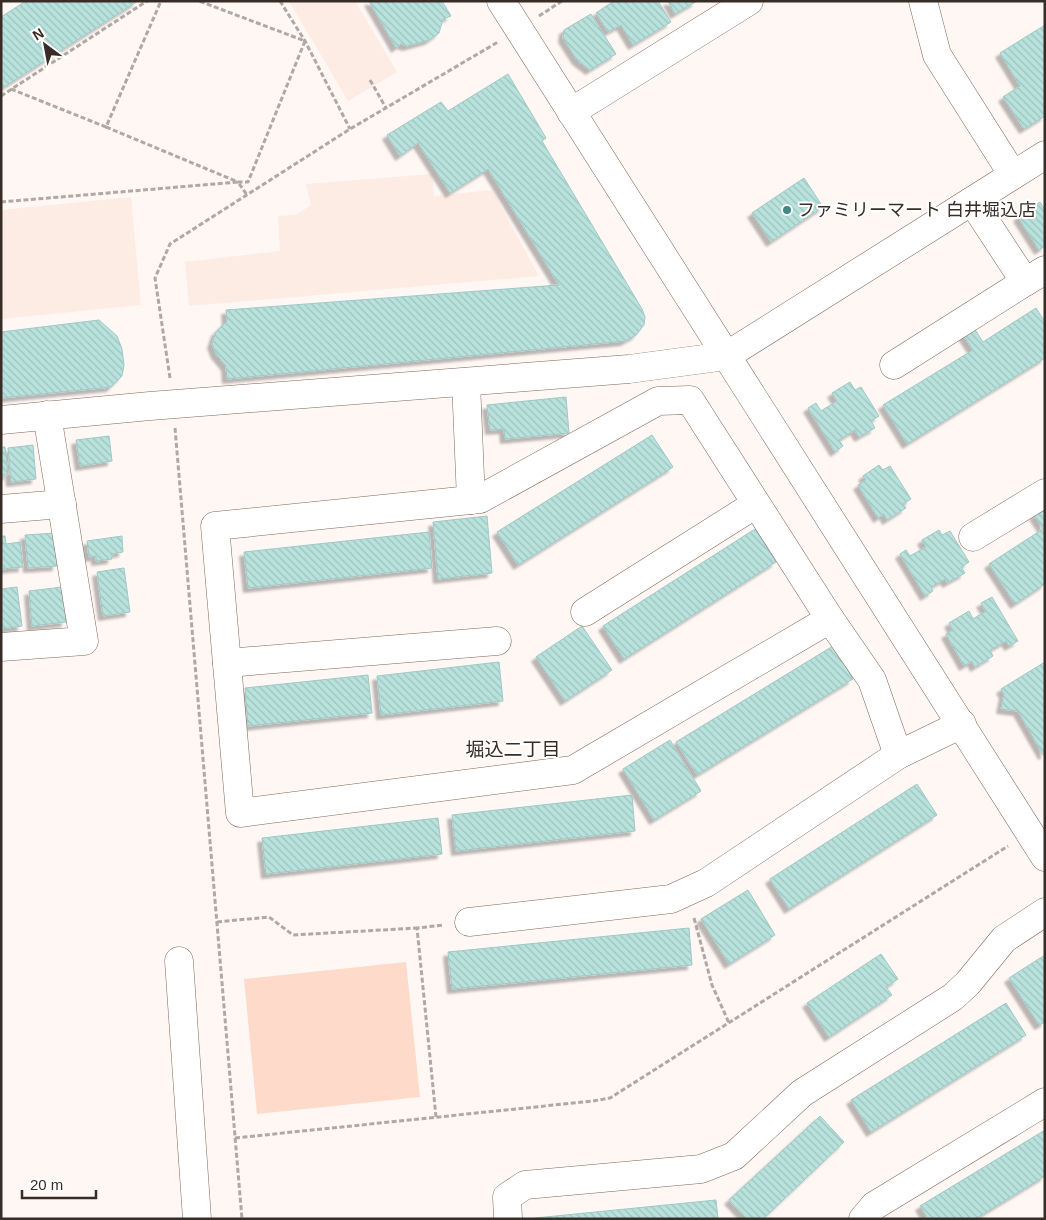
<svg xmlns="http://www.w3.org/2000/svg" width="1046" height="1220" font-family="Helvetica,'Noto Sans JP',sans-serif">
	<style>
		.built { fill: #fdece4 }
		.park { fill: #fddaca }
		.building { fill: url(#building-back-hatch); stroke: #a0c9c4; filter: url(#shadow) }
		.lines { fill: none; stroke-linecap: round; stroke-linejoin: round }
		.minor-casing { stroke: #846759; stroke-width: 29 }
		.path { stroke: #b1a8a4; stroke-width: 3; stroke-dasharray: 5 2.5; stroke-linecap: butt }
		.minor { stroke: #fff; stroke-width: 28 }
		.poi-dot { fill: #428882; stroke: #fff; stroke-width: 2 }
		.labels { text-anchor: middle; dominant-baseline: central; stroke-width: 4; stroke-linejoin: round; paint-order: stroke }
		.poi-label { font-size: 18px; fill: #382c26; stroke: #fff; text-anchor: start }
		.neighbourhood-label { font-size: 19px; fill: #382c26; stroke: #fff }
	</style>
	<defs>
		<pattern id="building-back-hatch" width="6" height="6" patternUnits="userSpaceOnUse" patternTransform="scale(1.25)"><rect width="6" height="6" fill="#b8e2dd"/><path d="M-1 5l2 2M0 0l6 6M5-1l2 2" fill="none" stroke="#9fc2be"/></pattern>
		<filter id="shadow"><feDropShadow dx="-4.5" dy="4.5" stdDeviation="1" flood-color="#0004"/></filter>
	</defs>
	<rect width="100%" height="100%" fill="#fef7f4"/>
	<!-- built -->
	<g class="built">
		<polygon points="289,1 355,1 397,72 348,101"/>
		<polygon points="432,174 434,196 492,190 539,276 189,306 185,262 280,251 278,216 296,215 311,205 306,184"/>
		<polygon points="131,197 141,305 1,319 1,210"/>
	</g>
	<!-- park -->
	<polygon class="park" points="406,962 420,1097 257,1114 244,979"/>
	<!-- building -->
	<g class="building">
		<polygon points="26,1 138,1 1,89 1,17"/>
		<polygon points="369,1 442,1 451,16 443,19 439,33 429,40 407,46 401,44 396,48"/>
		<polygon points="614,1 658,1 671,22 633,45 621,25 608,32 596,13"/>
		<polygon points="668,1 697,1 675,14"/>
		<polygon points="591,14 616,54 590,70 577,60 563,38 564,30"/>
		<polygon points="1045,25 1045,116 1024,129 1003,97 1020,86 1000,53"/>
		<polygon points="508,74 546,138 542,141 642,309 645,317 644,325 636,335 625,341 227,379 226,366 216,354 212,344 216,332 227,321 226,310 559,285 488,169 450,193 418,143 400,156 387,135 441,102 448,111"/>
		<polygon points="804,178 823,207 771,242 752,213"/>
		<polygon points="1040,202 1045,210 1045,246 1039,250 1018,217"/>
		<polygon points="1036,308 1045,322 1045,358 907,444 883,405 973,350 963,335 974,328 983,342"/>
		<polygon points="99,320 117,336 122,349 124,365 122,376 111,387 1,398 1,332"/>
		<polygon points="850,382 855,390 861,387 879,416 871,421 875,428 859,437 855,430 839,440 843,446 835,452 808,408 816,403 821,411 837,401 832,393"/>
		<polygon points="566,397 569,433 505,439 504,429 490,430 487,405"/>
		<polygon points="652,435 673,467 518,565 497,532"/>
		<polygon points="109,436 112,461 80,466 76,440"/>
		<polygon points="33,445 36,479 11,482 8,448"/>
		<polygon points="1,447 5,447 8,475 1,475"/>
		<polygon points="879,465 883,470 890,466 911,499 903,504 906,508 887,520 884,514 878,518 858,485 866,480 863,476"/>
		<polygon points="1045,509 1045,584 1015,604 989,564 1043,529 1034,515"/>
		<polygon points="487,516 492,573 438,579 433,522"/>
		<polygon points="755,529 776,562 624,659 603,626"/>
		<polygon points="939,530 942,535 950,531 969,562 961,567 965,573 947,583 945,579 931,587 933,591 925,596 900,554 906,550 910,556 926,547 922,540"/>
		<polygon points="429,532 432,568 248,588 244,552"/>
		<polygon points="55,533 57,566 28,568 25,535"/>
		<polygon points="1,536 5,536 6,544 20,542 23,567 1,569"/>
		<polygon points="122,536 123,552 112,554 112,559 96,561 96,556 89,557 87,541"/>
		<polygon points="124,568 130,612 103,616 97,572"/>
		<polygon points="17,587 22,626 1,629 1,589"/>
		<polygon points="62,587 66,622 32,626 29,591"/>
		<polygon points="992,597 1018,641 1009,646 1006,641 990,650 993,656 975,667 972,661 964,666 946,634 953,630 949,623 969,611 973,619 986,611 981,603"/>
		<polygon points="582,626 612,670 565,701 536,657"/>
		<polygon points="833,646 853,679 697,775 676,742"/>
		<polygon points="499,662 503,701 381,715 377,676"/>
		<polygon points="1045,662 1045,754 1043,755 1018,711 1001,709 1004,694 1001,689"/>
		<polygon points="368,675 372,713 248,726 245,688"/>
		<polygon points="670,740 701,791 654,820 623,769"/>
		<polygon points="917,784 937,815 789,909 770,879"/>
		<polygon points="632,795 635,831 456,851 452,815"/>
		<polygon points="438,818 442,854 266,874 262,838"/>
		<polygon points="748,890 775,935 729,964 701,919"/>
		<polygon points="689,928 692,965 452,989 448,952"/>
		<polygon points="881,954 898,979 886,987 892,995 829,1037 807,1003"/>
		<polygon points="1045,955 1045,1022 1039,1025 1009,978"/>
		<polygon points="1006,1003 1026,1035 871,1132 851,1100"/>
		<polygon points="820,1116 844,1142 763,1219 747,1219 729,1200"/>
		<polygon points="1045,1130 1045,1176 975,1219 928,1219 920,1206"/>
		<polygon points="716,1200 718,1219 535,1219 535,1218"/>
	</g>
	<g class="lines">
		<defs>
			<g id="minor">
				<polyline points="501,1 1045,857"/>
				<polyline points="923,1 937,55 1013,175"/>
				<polyline points="571,112 749,1"/>
				<polyline points="972,201 1025,282 1045,270"/>
				<polyline points="894,365 1025,282"/>
				<polyline points="466,382 471,500"/>
				<polygon points="690,400 830,619 573,770 240,813 215,526 480,499 658,401"/>
				<polyline points="1,420 150,406 629,369 726,356 1045,155"/>
				<polyline points="1,509 62,504"/>
				<polyline points="973,537 1045,493"/>
				<polyline points="585,612 756,504"/>
				<polyline points="830,619 872,680 898,755 962,724"/>
				<polyline points="1,647 84,641 47,415"/>
				<polyline points="227,663 497,641"/>
				<polyline points="469,922 671,899 706,883 898,755"/>
				<polyline points="179,961 197,1219"/>
				<polyline points="508,1219 507,1197 525,1185 701,1169 734,1156 802,1093 953,997 968,983 1004,939 1045,912"/>
				<polyline points="863,1219 874,1206 1045,1102"/>
			</g>
		</defs>
		<!-- minor casing -->
		<use href="#minor" class="minor-casing"/>
		<!-- path -->
		<g class="path">
			<polyline points="280,1 305,41 350,129"/>
			<polyline points="539,16 562,1"/>
			<polyline points="370,80 386,108"/>
			<polyline points="11,89 106,127 161,1"/>
			<polyline points="1,96 147,1"/>
			<polyline points="106,127 238,182 248,182 305,41 199,1"/>
			<polyline points="1,202 238,182 247,195"/>
			<polyline points="170,378 155,278 170,244 350,129 498,42"/>
			<polyline points="175,428 242,1219"/>
			<polyline points="694,918 712,985 729,1023"/>
			<polyline points="217,922 269,917 293,935 417,928"/>
			<polyline points="436,1117 417,928 444,925"/>
			<polyline points="235,1138 593,1101 610,1098 1008,846"/>
		</g>
		<!-- minor -->
		<use href="#minor" class="minor"/>
	</g>
	<!-- markers -->
	<circle class="poi-dot" cx="787" cy="210" r="5"/>
	<g class="labels">
		<!-- poi labels -->
		<g class="poi-label">
			<text x="797" y="210">ファミリーマート 白井堀込店</text>
		</g>
		<!-- neighbourhood labels -->
		<g class="neighbourhood-label">
			<text x="513" y="749">堀込二丁目</text>
		</g>
	</g>
	<!-- border -->
	<rect width="1046" height="1220" fill="none" stroke="#382c26" stroke-width="5"/>
	<!-- north arrow -->
	<g transform="translate(45 45) rotate(328)" stroke="#ffffff" stroke-width="4" paint-order="stroke">
	<path d="M0-4L9 19L0 12L-9 19Z" fill="#382c26"/>
	<text y="-8" font-size="14" font-weight="bold" text-anchor="middle" fill="#382c26">N</text>
	</g>
	<!-- scale -->
	<path d="M22 1190v8h74v-8" fill="none" stroke="#382c26" stroke-width="2.5"/>
	<text x="30" y="1190" font-size="15" fill="#382c26" stroke="#ffffff" stroke-width="4" paint-order="stroke">20 m</text>
</svg>
